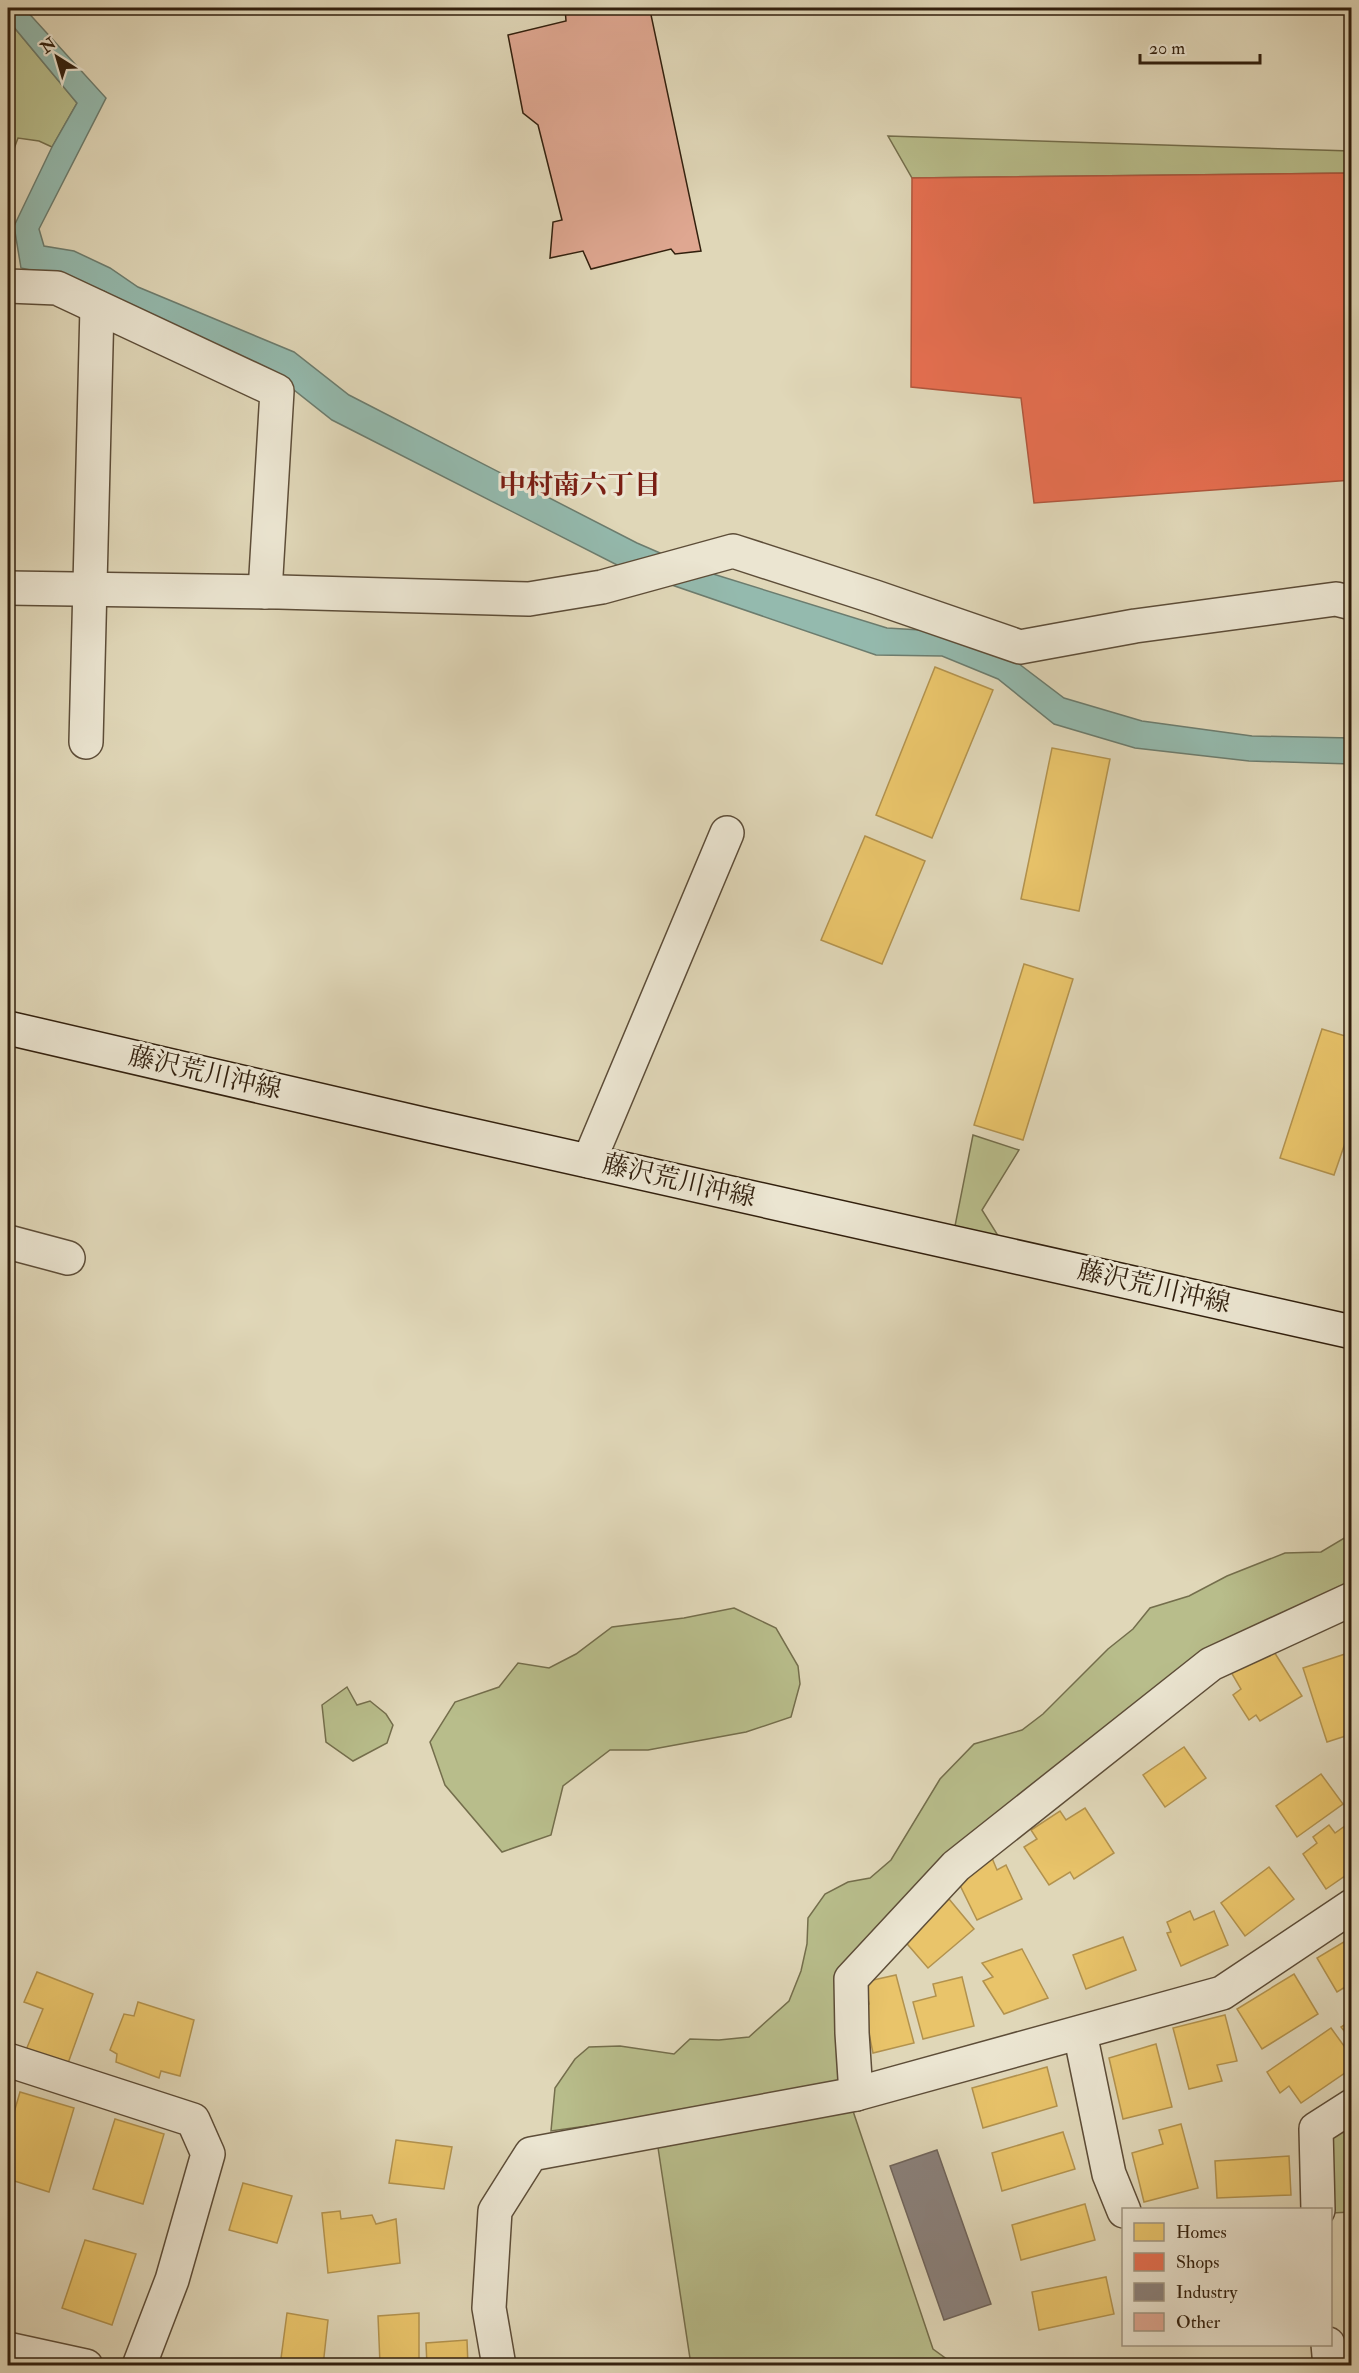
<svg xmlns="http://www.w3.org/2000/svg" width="1359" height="2373" font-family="'IM FELL Double Pica','Noto Serif JP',serif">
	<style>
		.green { fill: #b8bd8b; stroke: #746e4c; stroke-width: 1.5 }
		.water { fill: #94baae; stroke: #6c7c6e; stroke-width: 1.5 }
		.homes { fill: #e9c46a; stroke: #b2924e; stroke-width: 1.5 }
		.shops { fill: #e76f51; stroke: #b0573d; stroke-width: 1.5 }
		.industry { fill: #8a817c; stroke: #6f645b; stroke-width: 1.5 }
		.building { fill: #dfa791; stroke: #311f0d; stroke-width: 1.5 }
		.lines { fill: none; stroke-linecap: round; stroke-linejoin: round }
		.minor-casing { stroke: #5d4d38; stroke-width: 36 }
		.secondary-casing { stroke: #311f0d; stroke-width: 36 }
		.minor { stroke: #ebe5d1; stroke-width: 33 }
		.secondary { stroke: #ebe5d1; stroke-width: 33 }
		.labels { text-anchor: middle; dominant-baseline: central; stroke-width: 6; stroke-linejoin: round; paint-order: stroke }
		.street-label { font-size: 26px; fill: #311f0d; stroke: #ebe5d1 }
		.neighbourhood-label { font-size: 27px; font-weight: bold; fill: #7a1f14; stroke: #ebe5d1 }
	</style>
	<rect width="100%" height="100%" fill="#e0d7b8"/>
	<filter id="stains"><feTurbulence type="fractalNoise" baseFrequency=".00333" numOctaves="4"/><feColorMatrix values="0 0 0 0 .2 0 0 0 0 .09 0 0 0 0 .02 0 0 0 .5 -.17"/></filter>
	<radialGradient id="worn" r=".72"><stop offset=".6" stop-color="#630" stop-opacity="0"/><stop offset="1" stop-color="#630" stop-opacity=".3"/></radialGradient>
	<!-- green -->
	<g class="green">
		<polygon points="8,20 77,103 52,147 39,141 18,138 8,165"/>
		<polygon points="888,136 1351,151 1351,173 912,178"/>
		<polygon points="973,1135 1019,1150 982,1210 1002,1242 953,1236"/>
		<polygon points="1351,1534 1351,1587 1315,1601 841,1971 847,2086 736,2105 551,2131 555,2088 575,2059 589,2047 620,2046 674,2054 690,2039 719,2040 749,2037 789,2001 801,1971 807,1944 808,1918 825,1894 848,1882 870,1878 891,1860 940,1779 974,1744 1022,1730 1043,1714 1108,1649 1133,1629 1150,1608 1189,1596 1227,1576 1285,1553 1321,1552"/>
		<polygon points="734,1608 776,1628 798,1666 800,1684 791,1717 746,1732 648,1750 610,1750 563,1786 551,1835 502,1852 445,1785 430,1742 455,1702 499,1687 518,1663 549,1668 576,1654 612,1627 684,1618"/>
		<polygon points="347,1687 357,1705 370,1701 386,1714 393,1725 387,1743 353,1761 326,1742 322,1705"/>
		<polygon points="853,2111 933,2349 955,2365 691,2365 657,2141"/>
		<polygon points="1351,2122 1351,2212 1332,2213 1331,2136"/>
	</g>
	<!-- water -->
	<polygon class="water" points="8,8 24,8 106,98 39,229 44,246 74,251 110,268 138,287 294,352 349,395 637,543 697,569 887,628 954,632 1006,654 1064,698 1142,721 1252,736 1351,738 1351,764 1249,761 1135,748 1054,724 998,679 942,656 876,655 625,569 332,420 280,379 62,277 21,268 14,226 52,147 77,103 8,20"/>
	<!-- homes -->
	<g class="homes">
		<polygon points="935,667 993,690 932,838 876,815"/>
		<polygon points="1052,748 1110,759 1079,911 1021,899"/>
		<polygon points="865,836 925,861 882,964 821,940"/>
		<polygon points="1024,964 1073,979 1023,1140 974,1125"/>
		<polygon points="1322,1029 1352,1038 1352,1123 1334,1175 1280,1158"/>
		<polygon points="1271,1647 1302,1696 1260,1721 1256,1715 1249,1720 1233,1695 1241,1689 1231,1672"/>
		<polygon points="1348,1653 1352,1663 1352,1734 1327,1742 1303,1668"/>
		<polygon points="1184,1747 1206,1778 1165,1807 1143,1775"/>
		<polygon points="1321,1774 1343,1804 1297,1837 1276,1806"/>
		<polygon points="1085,1808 1114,1853 1074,1879 1070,1872 1049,1885 1024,1847 1037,1839 1031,1830 1060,1811 1066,1820"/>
		<polygon points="1352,1821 1352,1871 1326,1889 1303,1854 1317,1843 1313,1837 1329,1825 1335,1833"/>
		<polygon points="992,1858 997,1870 1006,1865 1022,1899 977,1920 955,1875"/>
		<polygon points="1269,1867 1294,1899 1245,1936 1221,1903"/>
		<polygon points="949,1899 974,1929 928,1968 902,1938"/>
		<polygon points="1190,1911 1194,1920 1214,1911 1228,1945 1181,1966 1167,1933 1171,1932 1167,1922"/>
		<polygon points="1123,1937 1136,1970 1086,1989 1073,1955"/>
		<polygon points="1352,1937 1352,1983 1337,1992 1317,1958"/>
		<polygon points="1022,1949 1048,1998 1004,2014 983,1981 993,1977 982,1963"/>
		<polygon points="37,1972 93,1994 67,2066 26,2050 43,2009 24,2002"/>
		<polygon points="1294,1974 1318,2014 1262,2049 1237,2009"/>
		<polygon points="896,1975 914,2043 873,2053 864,2009 869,2004 864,1982"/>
		<polygon points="962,1977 974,2026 923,2039 913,2002 936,1996 933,1984"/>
		<polygon points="138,2002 194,2020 180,2076 161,2071 159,2078 116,2062 117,2054 110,2050 124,2014 134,2016"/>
		<polygon points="1225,2015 1237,2061 1217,2065 1222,2081 1189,2089 1173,2028"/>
		<polygon points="1352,2020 1352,2041 1341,2027"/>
		<polygon points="1331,2028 1352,2057 1352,2068 1301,2103 1289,2086 1280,2093 1267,2072"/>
		<polygon points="1156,2044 1172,2107 1123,2119 1109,2058"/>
		<polygon points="1047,2067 1057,2106 983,2128 972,2088"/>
		<polygon points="20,2092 74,2108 49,2192 8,2179 8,2133"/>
		<polygon points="115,2119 164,2134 143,2204 93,2189"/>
		<polygon points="1181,2124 1198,2188 1144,2202 1132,2153 1163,2144 1159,2130"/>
		<polygon points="1063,2132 1075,2169 1002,2191 992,2153"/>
		<polygon points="396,2140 452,2147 444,2189 389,2183"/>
		<polygon points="1289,2156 1291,2195 1217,2198 1215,2161"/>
		<polygon points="243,2183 292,2196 277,2243 229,2230"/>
		<polygon points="1085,2204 1095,2240 1021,2260 1012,2225"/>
		<polygon points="340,2211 341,2219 372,2215 376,2224 396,2219 400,2263 328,2273 322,2213"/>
		<polygon points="85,2240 136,2254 112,2325 62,2308"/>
		<polygon points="1106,2277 1114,2314 1039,2330 1032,2292"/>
		<polygon points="1349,2282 1352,2282 1350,2333"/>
		<polygon points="287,2313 328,2320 323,2366 280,2366"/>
		<polygon points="419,2313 419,2360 380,2364 378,2316"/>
		<polygon points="467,2340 468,2366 427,2366 426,2343"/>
		<polygon points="1294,2359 1294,2366 1243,2366 1243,2361"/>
	</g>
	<!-- shops -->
	<polygon class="shops" points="1352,173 1352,480 1034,503 1021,398 911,387 912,178"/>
	<!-- industry -->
	<polygon class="industry" points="937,2150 991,2304 944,2320 890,2166"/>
	<!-- building -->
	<polygon class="building" points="565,8 648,8 650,10 701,251 675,254 671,249 591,269 583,251 550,258 553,222 562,220 538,125 523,113 508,35 566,21"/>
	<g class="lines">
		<defs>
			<g id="minor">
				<polyline points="8,286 57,288 277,391 265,592"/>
				<polyline points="8,588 279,592 529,599 602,587 733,551 875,597 1020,647 1135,626 1336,599 1352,603"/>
				<polyline points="86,742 97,307"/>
				<polyline points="589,1161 727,833"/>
				<polyline points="8,1242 68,1258"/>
				<polyline points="1080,2033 1109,2174 1124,2211"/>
				<polyline points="8,2060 193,2120 208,2154 172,2280 139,2366"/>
				<polyline points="856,2094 852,2033 851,1979 956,1866 1211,1664 1352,1599"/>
				<polyline points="1318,2210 1316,2129 1352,2106"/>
				<polyline points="1328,2344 1330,2366"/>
				<polyline points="8,2349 86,2366"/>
				<polyline points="499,2366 489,2308 495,2211 531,2154 856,2094 1222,1993 1352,1906"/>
			</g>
			<polyline id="secondary" points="8,1028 427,1125 1352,1332"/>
		</defs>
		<!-- minor casing -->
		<use href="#minor" class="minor-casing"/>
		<!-- secondary casing -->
		<use href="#secondary" class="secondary-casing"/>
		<!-- minor -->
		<use href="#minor" class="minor"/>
		<!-- secondary -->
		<use href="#secondary" class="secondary"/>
	</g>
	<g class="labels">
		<!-- street labels -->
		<g class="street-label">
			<text transform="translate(205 1073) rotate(13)">藤沢荒川沖線</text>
			<text transform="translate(679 1181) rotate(13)">藤沢荒川沖線</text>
			<text transform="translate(1154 1287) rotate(13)">藤沢荒川沖線</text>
		</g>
		<!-- neighbourhood labels -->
		<g class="neighbourhood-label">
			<text x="580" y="485">中村南六丁目</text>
		</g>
	</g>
	<!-- margin -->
	<rect width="1359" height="2373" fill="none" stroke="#e0d7b8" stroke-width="30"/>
	<rect x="9" y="9" width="1341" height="2355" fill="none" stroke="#311f0d" stroke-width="3"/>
	<rect x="15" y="15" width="1329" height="2343" fill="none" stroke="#311f0d" stroke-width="1.5"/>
	<!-- legend -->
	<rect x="1122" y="2208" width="210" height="138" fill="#ebe5d1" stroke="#a19683" stroke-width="1.5"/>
	<rect x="1134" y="2223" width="30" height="18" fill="#e9c46a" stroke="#a19683" stroke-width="1.5"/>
	<text x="1176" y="2238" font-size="18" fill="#311f0d">Homes</text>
	<rect x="1134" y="2253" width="30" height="18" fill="#e76f51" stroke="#a19683" stroke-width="1.5"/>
	<text x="1176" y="2268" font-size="18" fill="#311f0d">Shops</text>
	<rect x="1134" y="2283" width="30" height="18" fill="#8a817c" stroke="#a19683" stroke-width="1.5"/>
	<text x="1176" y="2298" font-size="18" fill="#311f0d">Industry</text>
	<rect x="1134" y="2313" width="30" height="18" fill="#dfa791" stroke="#a19683" stroke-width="1.5"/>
	<text x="1176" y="2328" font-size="18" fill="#311f0d">Other</text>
	<!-- north arrow -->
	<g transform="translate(57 57) rotate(323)" stroke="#ebe5d1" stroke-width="4.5" paint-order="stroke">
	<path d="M0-4.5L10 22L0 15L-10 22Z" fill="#311f0d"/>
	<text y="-9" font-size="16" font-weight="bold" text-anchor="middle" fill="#311f0d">N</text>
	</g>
	<!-- scale -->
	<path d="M1140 54v9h120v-9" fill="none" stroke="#311f0d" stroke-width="3"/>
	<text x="1149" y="54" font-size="18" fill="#311f0d" stroke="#ebe5d1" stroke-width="4.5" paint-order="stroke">20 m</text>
	<rect width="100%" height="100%" filter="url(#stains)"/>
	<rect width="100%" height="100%" fill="url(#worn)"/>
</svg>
